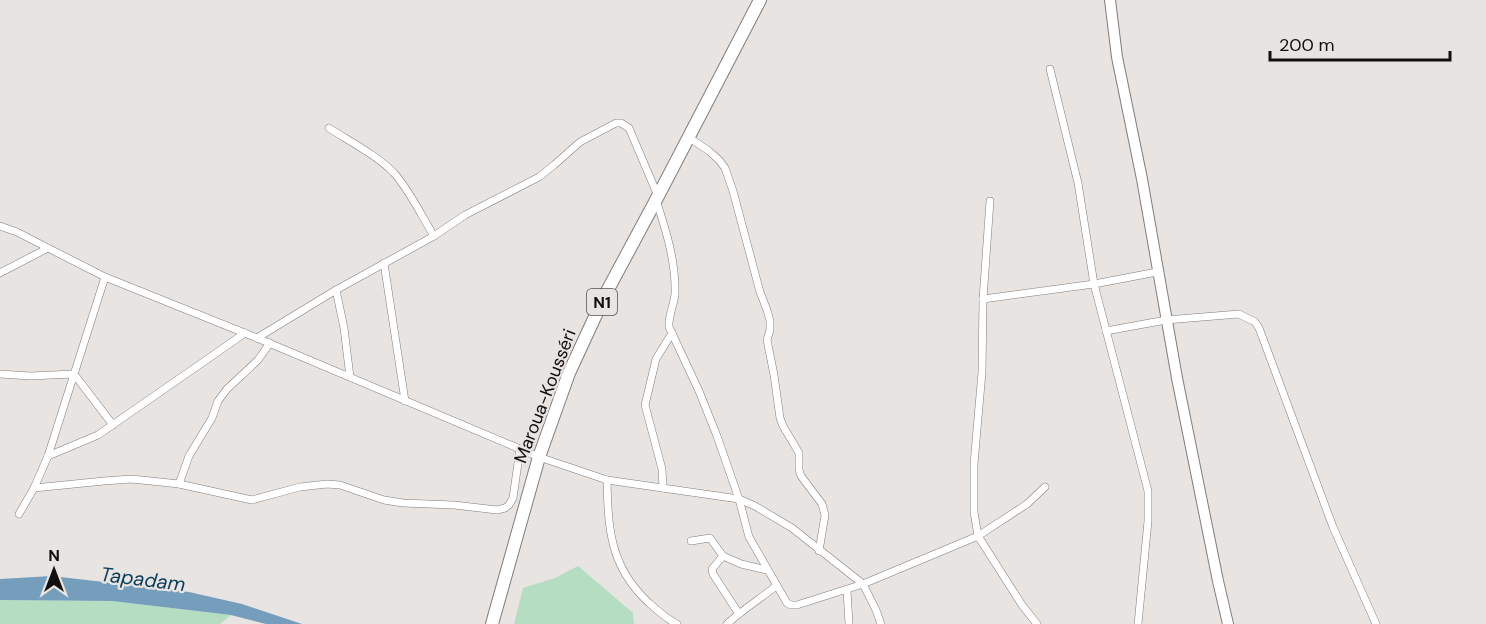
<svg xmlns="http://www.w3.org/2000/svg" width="1486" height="624" font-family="'DM Sans',sans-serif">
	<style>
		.green { fill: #b5ddc2 }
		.water { fill: #759ebd }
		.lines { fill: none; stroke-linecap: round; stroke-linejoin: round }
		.minor-casing { stroke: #817d7b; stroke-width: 8 }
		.primary-casing { stroke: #817d7b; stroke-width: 12 }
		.trunk-casing { stroke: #817d7b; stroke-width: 14 }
		.minor { stroke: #fff; stroke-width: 7 }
		.primary { stroke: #fff; stroke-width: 10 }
		.trunk { stroke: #fff; stroke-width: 12 }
		.labels { text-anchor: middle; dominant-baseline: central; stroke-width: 4.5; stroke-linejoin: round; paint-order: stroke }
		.shield { fill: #e8e4e1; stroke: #52504e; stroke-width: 1.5 }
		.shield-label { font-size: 16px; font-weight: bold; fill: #12100f }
		.street-label { font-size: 18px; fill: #12100f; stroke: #e8e4e1 }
		.water-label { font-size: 20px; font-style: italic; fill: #093e5d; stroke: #e8e4e1 }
	</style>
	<rect width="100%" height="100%" fill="#e8e4e1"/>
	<!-- green -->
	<g class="green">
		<polygon points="578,566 633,613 634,624 514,624 523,588 555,578"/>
		<polygon points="0,600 112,601 231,615 220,624 0,624"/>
	</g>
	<!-- water -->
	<polygon class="water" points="52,576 189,592 242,604 302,624 266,624 231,615 112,601 0,600 0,579"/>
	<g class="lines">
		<defs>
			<g id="minor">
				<polyline points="1050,69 1078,183 1094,284 1148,491 1148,521 1138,624"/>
				<path d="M329,128C349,141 378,156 394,173C410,191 421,215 434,236"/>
				<polyline points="688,137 709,151 719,160 725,168 733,191 760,292 767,310 770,321 770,330 767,340 774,375 780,418 783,426 799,453 799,470 801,476 822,504 825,515 819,551"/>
				<path d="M656,200C666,230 676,262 675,294C674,305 668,316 669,327L699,391L717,436L739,499L749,537L787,603L791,605H797L863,584L978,536L1027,504L1045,487"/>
				<polyline points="990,201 983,299 982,372 974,464 974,512 978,536 1022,605 1037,624"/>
				<polyline points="0,226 17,232 48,248"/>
				<polyline points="384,263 405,401"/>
				<polyline points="0,273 48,248 105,277 257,338 539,457 607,480 739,499 755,506 792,528 863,584 876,610 881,624"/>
				<polyline points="336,290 344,328 350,377"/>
				<polyline points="983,299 1094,284 1157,272"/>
				<polyline points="1106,331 1166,320 1239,314 1255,322 1259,328 1333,527 1376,624"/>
				<polyline points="257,338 336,290 434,236 465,215 539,177 554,165 580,142 616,123 621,123 629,128 658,196"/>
				<polyline points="0,374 30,376 74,374 113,425"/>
				<polyline points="48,456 98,435 245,333"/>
				<path d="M607,480C608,528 610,566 647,601C657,610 665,618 677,624"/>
				<polyline points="179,484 189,456 212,418 218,401 227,389 258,360 270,343"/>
				<polyline points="34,488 104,481 131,479 151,481 179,484 252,500 300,487 327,484 340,485 384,500 403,503 454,505 497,510 505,508 509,505 513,498 520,449"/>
				<polyline points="663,488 662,469 645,405 656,359 672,333"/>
				<polyline points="19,514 34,488 48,456 105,277"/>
				<polyline points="691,541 710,538 723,556 741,564 767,570"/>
				<polyline points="723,556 712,569 713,574 739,614"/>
				<polyline points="847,590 849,624"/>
				<path d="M727,624C742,610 760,599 776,586"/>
			</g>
			<polyline id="primary" points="1110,0 1117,57 1142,179 1177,378 1218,581 1228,624"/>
			<polyline id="trunk" points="492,624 539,457 569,373 605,295 656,200 760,0"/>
		</defs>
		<!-- minor casing -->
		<use href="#minor" class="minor-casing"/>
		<!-- primary casing -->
		<use href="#primary" class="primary-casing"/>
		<!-- trunk casing -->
		<use href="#trunk" class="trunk-casing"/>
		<!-- minor -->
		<use href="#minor" class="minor"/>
		<!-- primary -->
		<use href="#primary" class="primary"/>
		<!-- trunk -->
		<use href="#trunk" class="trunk"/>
	</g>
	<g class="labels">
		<!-- shield labels -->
		<rect class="shield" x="587" y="289" width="30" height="26" rx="4.5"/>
		<g class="shield-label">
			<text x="602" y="302">N1</text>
		</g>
		<!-- street labels -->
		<g class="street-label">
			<text transform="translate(545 396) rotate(-69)">Maroua-Kousséri</text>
		</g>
		<!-- water labels -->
		<g class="water-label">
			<text transform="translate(143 579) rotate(7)">Tapadam</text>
		</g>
	</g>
	<!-- north arrow -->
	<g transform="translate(54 570)" stroke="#e8e4e1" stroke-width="4.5" paint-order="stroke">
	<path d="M0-4.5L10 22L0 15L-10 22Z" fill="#12100f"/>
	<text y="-9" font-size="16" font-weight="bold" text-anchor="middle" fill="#12100f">N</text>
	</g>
	<!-- scale -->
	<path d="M1270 51v9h180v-9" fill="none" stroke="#12100f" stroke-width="3"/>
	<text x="1279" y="51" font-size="18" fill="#12100f" stroke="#e8e4e1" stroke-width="4.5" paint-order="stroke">200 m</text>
</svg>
